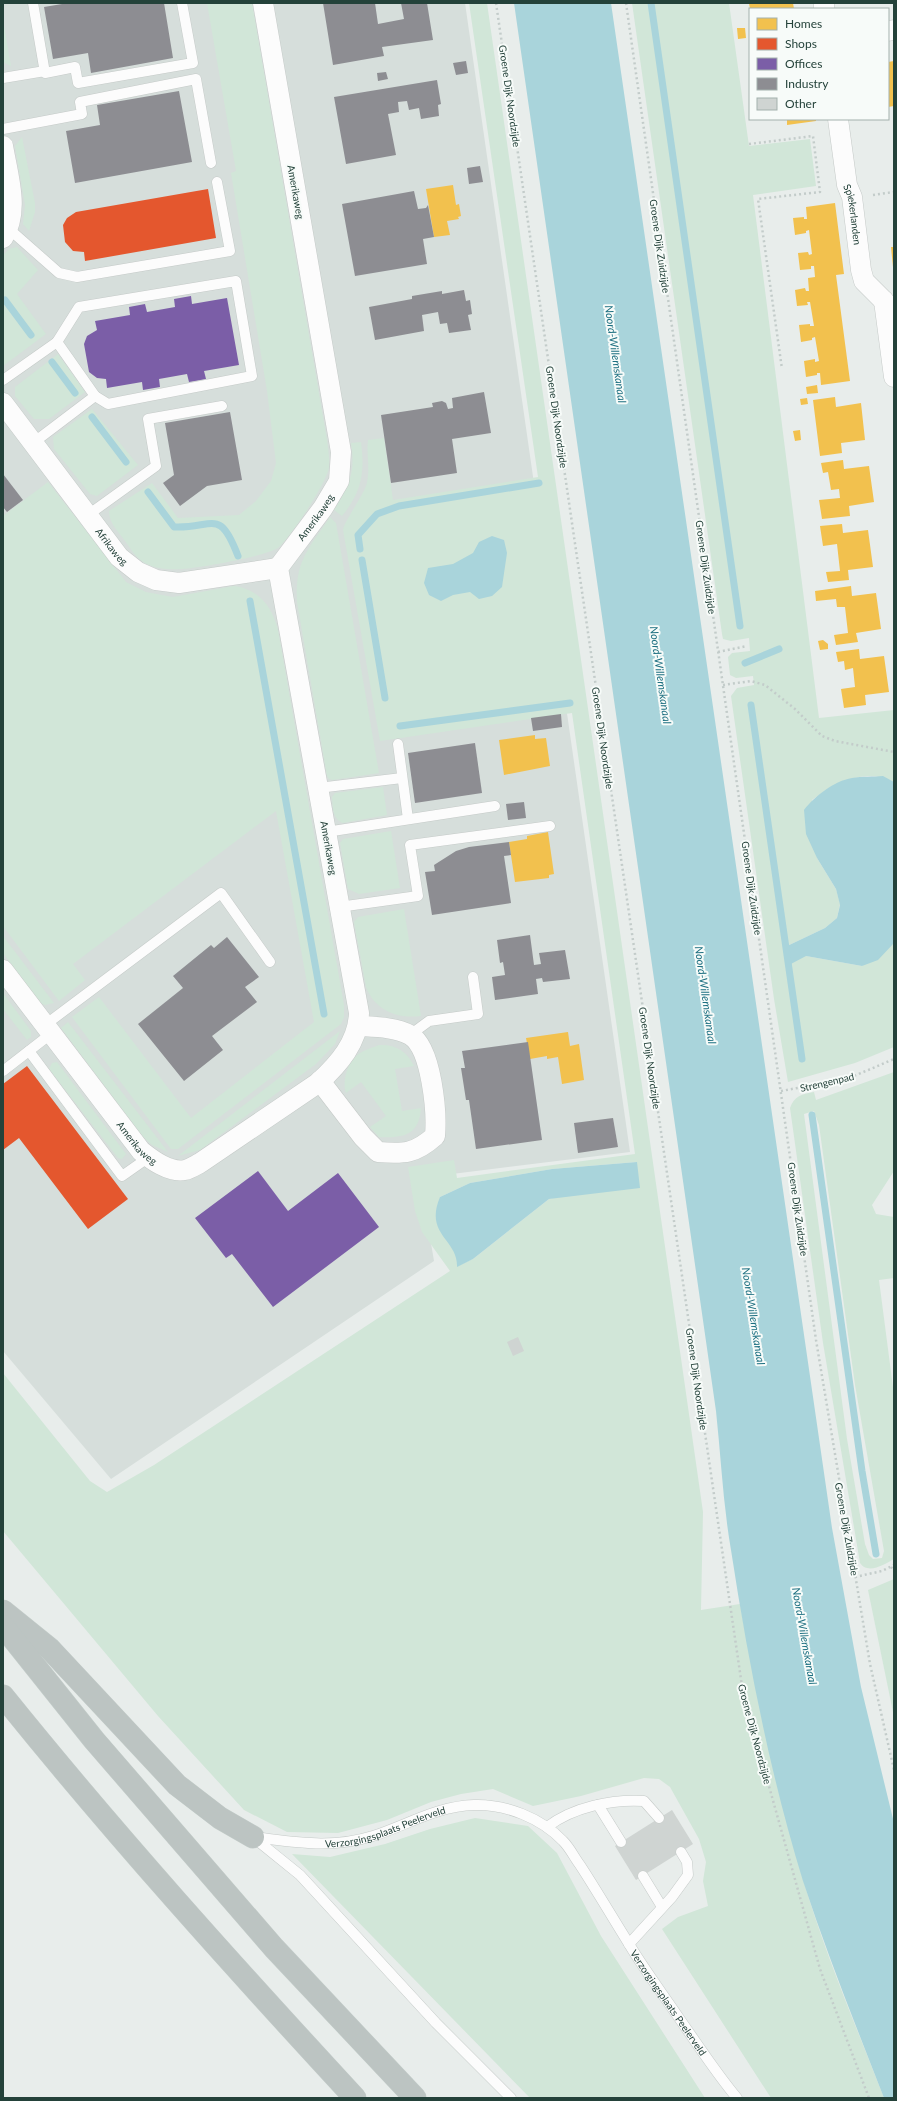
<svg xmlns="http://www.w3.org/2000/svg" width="897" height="2101" font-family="Lato,sans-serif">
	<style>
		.built { fill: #d6dedb }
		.green { fill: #d1e6d8; fill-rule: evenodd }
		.water { fill: #a9d4db }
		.homes { fill: #f2c14e }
		.shops { fill: #e4572e }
		.offices { fill: #7b5ea7 }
		.industry { fill: #8d8d92 }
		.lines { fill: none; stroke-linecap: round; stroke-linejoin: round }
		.stream { stroke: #a9d4db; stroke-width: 7 }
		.building { fill: #cfd4d2 }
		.service-casing { stroke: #c5cac8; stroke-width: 11 }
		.minor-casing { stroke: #c5cac8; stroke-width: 21 }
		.motorway-casing { stroke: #c3ccc9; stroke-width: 23 }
		.path { stroke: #c3ccca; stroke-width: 2.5; stroke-dasharray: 2 3; stroke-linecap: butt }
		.service { stroke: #fcfcfc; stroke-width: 10 }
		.minor { stroke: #fcfcfc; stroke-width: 20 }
		.motorway { stroke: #bcc4c2; stroke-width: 22 }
		.labels { text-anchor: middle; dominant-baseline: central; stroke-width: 4; stroke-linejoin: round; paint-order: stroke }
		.street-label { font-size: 10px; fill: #24423a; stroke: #f7fbf9 }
		.water-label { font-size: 11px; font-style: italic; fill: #1c6f80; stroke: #f7fbf9 }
	</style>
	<rect width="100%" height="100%" fill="#e8edeb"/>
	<!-- built -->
	<polygon class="built" points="3,3 465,3 630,1152 420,1178 434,1261 111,1479 3,1351"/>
	<!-- green -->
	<g class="green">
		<path d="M207,3H252L327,440C328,449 330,459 329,467C327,483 291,536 279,547C269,556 198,568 182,569C172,570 158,569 149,565C137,561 129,546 122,537C115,528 109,521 109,511L152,483L178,518L239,515L256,501L271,481L276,463L267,391L231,173L236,171Z"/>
		<path d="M469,3H487L703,1512L701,1610L740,1604C757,1697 776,1789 803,1879C825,1954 856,2026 884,2098H771L662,1929L678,1917L708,1906L703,1881L706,1862L699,1839L670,1787L659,1779L644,1778L581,1796L533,1806L493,1789L461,1794L431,1802L387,1820L338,1833L287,1832L244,1810L158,1716L3,1531V1373L90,1481L107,1492L154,1465L450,1271L422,1232L415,1211L408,1167L454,1160L457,1178L635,1154L572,713L380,741L343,530C344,522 362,497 366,486C371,470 366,455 368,440L384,438L393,500L538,477ZM637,1162L561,1196L549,1199L473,1259L457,1266V1258L440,1197L470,1183L552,1169Z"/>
		<path d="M632,3H729L749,146L810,139L816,186L753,195L819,718L894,710V782C866,767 835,783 812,800L817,858L836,889L840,904L837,918L825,928L785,947L806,956L862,966L894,943V1047L855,1063L788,1082L774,999L731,696L737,688L754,685L753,676L736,678L730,675L728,657L732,653L750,651L749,638L731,641L723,639L722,634Z"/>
		<polygon points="3,20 11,66 3,62"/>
		<polygon points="22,137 35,203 35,212 29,231 23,224 25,205 15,146"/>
		<polygon points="17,247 38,270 17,294 46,334 3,366 3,255 9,249"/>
		<polygon points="58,354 85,392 49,419 34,419 15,396 15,387"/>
		<polygon points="92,409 138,465 97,496 90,494 54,449 53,437"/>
		<path d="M361,442C365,472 362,492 342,516L334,510C349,486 356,472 351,443Z"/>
		<path d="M48,482L126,582L146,592L173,597L234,586C259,589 272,607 278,630L344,1005V1017L341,1024L178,1149H171L72,1017L99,997L191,1118L314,1022L276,811L73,964L85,980L59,1001L3,926V516Z"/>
		<path d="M330,517L336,523L379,773L333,780L329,779L327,776L297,602C295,560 308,550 330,517Z"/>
		<path d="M383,787L387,815L343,823C332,819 333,806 332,797L335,793Z"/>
		<polygon points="391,831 400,888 359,894 348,889 340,843 343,839"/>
		<path d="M404,909L421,1016C398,1019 375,1011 366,987L354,922L358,917Z"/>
		<polygon points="3,936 54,1003 45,1005 40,1003 3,953"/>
		<polygon points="3,993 31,1031 31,1037 27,1040 3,1009"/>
		<polygon points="68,1022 168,1152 152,1145 142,1136 61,1028"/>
		<polygon points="340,1031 335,1044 316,1064 200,1150 178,1156"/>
		<path d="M379,1045C395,1044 407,1051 414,1066L395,1069L402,1111L421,1108C419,1136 403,1138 379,1137L370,1127L386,1116L361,1082L346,1093C342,1082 347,1065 355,1057C361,1051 371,1048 379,1045Z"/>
		<polygon points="57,1062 126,1154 122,1159 118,1158 49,1069 52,1063"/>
		<path d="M894,1072V1171L872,1205L876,1214L894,1217V1278L879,1280L894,1395V1559C885,1564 868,1575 860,1563L823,1343L790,1108C794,1096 802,1094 814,1092L816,1100ZM814,1111L819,1125L855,1385L884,1551L882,1558L873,1559L869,1555L865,1544L847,1439L804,1114Z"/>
		<polygon points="894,1579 894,1717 868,1590"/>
		<polygon points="475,1818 528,1826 557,1853 601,1936 705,2098 530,2098 292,1854 330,1857 385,1844 430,1829"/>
	</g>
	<!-- water -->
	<g class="water">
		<path d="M514,3H611L832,1528L861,1687L894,1823V2098H884C856,2026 827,1954 803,1881C770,1774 748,1661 731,1550C723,1504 721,1457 716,1411Z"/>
		<polygon points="492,536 504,540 507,553 502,587 492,596 479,599 470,592 453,595 441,601 429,595 424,583 428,568 453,564 473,553 479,542"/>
		<path d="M883,776L894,782V943L878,960L862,966L806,956L789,965L785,947L825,928L837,918L840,905L836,889L817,858L806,834L804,810C815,796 834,781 852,778C862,776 873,777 883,776Z"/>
		<path d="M637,1162L640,1188L549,1199L473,1259L457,1267C458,1239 424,1235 440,1197L470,1183L552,1169Z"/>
	</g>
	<!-- homes -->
	<g class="homes">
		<polygon points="749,3 793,3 794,9 750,9"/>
		<polygon points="737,28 745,28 746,38 738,39"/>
		<polygon points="894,61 894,106 888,107 888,62"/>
		<polygon points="787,119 816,119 816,121 787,125"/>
		<polygon points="453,185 456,205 459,204 461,216 458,217 459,219 447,221 450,235 434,237 426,189"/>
		<polygon points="835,203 844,274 836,275 850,381 821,385 820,373 817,373 817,375 806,377 804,361 815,359 815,362 819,361 815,337 812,338 812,340 801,342 799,325 810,324 810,326 814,326 810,302 807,302 808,305 797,306 795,290 805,288 806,291 809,291 808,278 815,277 814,266 811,266 811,269 800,270 798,253 808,252 809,255 812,254 809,230 806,231 806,233 795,235 793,218 804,217 804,219 807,219 806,207"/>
		<polygon points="891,247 894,247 894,267 893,267"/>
		<polygon points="817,385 818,393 807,394 806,387"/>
		<polygon points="835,397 836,407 861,403 865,440 841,443 842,453 820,456 813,400"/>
		<polygon points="807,398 808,404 801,405 800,399"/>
		<polygon points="800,430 801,440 795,441 793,431"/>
		<polygon points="843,460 844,469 869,466 874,502 849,506 850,516 822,519 819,500 840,498 839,489 831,490 828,472 823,473 821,463"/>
		<polygon points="842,524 843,533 868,530 873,567 848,570 849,580 828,582 826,572 840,571 837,544 823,546 820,526"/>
		<polygon points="851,586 852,596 876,593 881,629 856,633 858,642 836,645 834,635 848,633 845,607 837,607 836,599 816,601 815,591"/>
		<polygon points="823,640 828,644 828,649 820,650 818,641"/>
		<polygon points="859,649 860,659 884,656 889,692 865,695 866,705 844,708 841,689 855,687 853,668 845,670 844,661 838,662 836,652"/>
		<polygon points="535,735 535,739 546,738 550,766 504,775 499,740"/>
		<polygon points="548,832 554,874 549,875 549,878 515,882 509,842 527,839 527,836"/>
		<polygon points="568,1032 570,1046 579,1044 584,1080 562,1084 558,1057 547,1059 547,1056 530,1059 526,1038"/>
	</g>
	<!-- shops -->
	<g class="shops">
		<polygon points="208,189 216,238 85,261 84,252 73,251 65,242 63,225 67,218 76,212"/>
		<polygon points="27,1066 128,1199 88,1229 19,1138 3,1150 3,1084"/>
	</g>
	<!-- offices -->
	<g class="offices">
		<polygon points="191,296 192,304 227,298 239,365 204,371 206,379 189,382 187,374 159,379 160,387 143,390 142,382 107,388 106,379 97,378 89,372 84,344 87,336 97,330 95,321 130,315 129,307 145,304 147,312 175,307 174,299"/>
		<polygon points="258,1171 288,1211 338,1173 379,1227 273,1307 232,1254 226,1258 195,1218"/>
	</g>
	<!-- industry -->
	<g class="industry">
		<polygon points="68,3 164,3 173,58 91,73 88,53 53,59 44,7"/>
		<polygon points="323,3 375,3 378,24 404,19 401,3 427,3 433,40 382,47 384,56 333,65"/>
		<polygon points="466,61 468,73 456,75 453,63"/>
		<polygon points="386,72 388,79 378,81 377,73"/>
		<polygon points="437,80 441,104 438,105 439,116 421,119 419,108 409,110 407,101 398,102 399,112 388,114 396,155 346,164 334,97"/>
		<polygon points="179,91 192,162 75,183 66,131 100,125 97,105"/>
		<polygon points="480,166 483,182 469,184 467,168"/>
		<polygon points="414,191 418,209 426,208 428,205 434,237 423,239 427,264 355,276 342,204"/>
		<polygon points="464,290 466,301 470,300 472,314 468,315 471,330 449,333 447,323 440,324 438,312 422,315 424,331 375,340 369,307 412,299 412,296 442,291 442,294"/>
		<polygon points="484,392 491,433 452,439 457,473 391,483 381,415 433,407 432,403 442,401 446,403 448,409 453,408 452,398"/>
		<polygon points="230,412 242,480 207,486 180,506 163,483 174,475 165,423"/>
		<polygon points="3,474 23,500 7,512 3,507"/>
		<polygon points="561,714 562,727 533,731 531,718"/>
		<polygon points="475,743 482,793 415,803 408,753"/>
		<polygon points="524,802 526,818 508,820 506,804"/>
		<polygon points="509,842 511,855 504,856 511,903 432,915 425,872 435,871 434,865 456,851 469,847"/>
		<polygon points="530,935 534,965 541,964 539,953 565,950 570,979 543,982 542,978 536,979 538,994 495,1000 492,977 505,975 503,962 500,963 497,940"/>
		<polygon points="227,937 259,977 245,987 257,1002 212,1036 223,1050 184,1081 138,1024 183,988 173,976 211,945 214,948"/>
		<polygon points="528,1042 542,1140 476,1149 469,1100 466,1100 461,1068 465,1068 462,1051"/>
		<polygon points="613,1118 618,1147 578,1153 574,1123"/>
	</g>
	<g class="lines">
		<!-- stream -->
		<g class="stream">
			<polyline points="651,3 740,626"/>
			<polyline points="5,300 31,335"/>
			<polyline points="52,362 75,393"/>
			<polyline points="92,417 126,462"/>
			<path d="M148,492L174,527C213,529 219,506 238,556"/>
			<polyline points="360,549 358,535 377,514 399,506 539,483"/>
			<polyline points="362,560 385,698"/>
			<polyline points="250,601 324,1014"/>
			<polyline points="745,663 779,649"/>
			<polyline points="751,705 802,1059"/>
			<polyline points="400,726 570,703"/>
			<polyline points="812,1115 862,1471 876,1554"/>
		</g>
	</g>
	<!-- building -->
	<g class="building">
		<polygon points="518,1337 524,1351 513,1356 507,1342"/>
		<polygon points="672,1810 693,1844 636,1880 615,1846"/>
	</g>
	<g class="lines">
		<defs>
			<g id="service">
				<polyline points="33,3 45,73 75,67 78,83 193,63 182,3"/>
				<polyline points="3,78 45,71"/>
				<polyline points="3,129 82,114 80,102 196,79 211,163"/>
				<polyline points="9,229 59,273 77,277 230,251 217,182"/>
				<polyline points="57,342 79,307 236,281 252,376 108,404 95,396"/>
				<polyline points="3,380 57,342 95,396 33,443"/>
				<polyline points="88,515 156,466 148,419 222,406"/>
				<polyline points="398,744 408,819"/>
				<polyline points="318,788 402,778"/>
				<polyline points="326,832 495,806"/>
				<polyline points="339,907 418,896 410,845 550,826"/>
				<polyline points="45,1025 221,893 270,962"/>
				<polyline points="410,1035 429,1021 478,1014 473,977"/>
				<polyline points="29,1051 122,1176 149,1157"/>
				<polyline points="3,1071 52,1033"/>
				<polyline points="598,1805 621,1842"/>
				<path d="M547,1827C573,1807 612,1799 644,1801L659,1818"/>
				<path id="s1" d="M253,1837C296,1842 331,1849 373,1836C407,1825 438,1806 474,1805C506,1804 541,1818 563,1841C570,1848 574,1857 580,1865C597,1891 612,1917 629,1944C644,1969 662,1993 679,2018C698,2045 716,2073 737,2098"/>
				<polyline points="253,1837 300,1875 436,2023 511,2098"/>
				<polyline points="643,1876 662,1907"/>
				<polyline points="629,1944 672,1897 688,1875 687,1862 681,1852"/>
			</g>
			<g id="minor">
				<polyline points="824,3 824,9"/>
				<polyline points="888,31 894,30"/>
				<path id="s2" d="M838,119L847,185L852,197L861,270L864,281L884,301"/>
				<path d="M3,146C8,176 20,211 3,238"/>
				<polyline points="884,301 894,377"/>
				<path id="s3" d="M3,403L119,557L138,572L156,580L179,583L278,568"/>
				<path id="s4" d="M3,970L141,1151C152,1160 169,1173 185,1170C190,1169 196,1165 200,1163L318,1083C339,1064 358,1042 359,1013L278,568L323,508L339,481L341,452L263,3"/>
				<path d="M320,1081L363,1137L378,1152C404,1154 415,1154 435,1136C437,1113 432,1048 410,1035C395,1027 375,1027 359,1026"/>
			</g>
			<g id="motorway">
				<polyline points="3,1611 50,1649 177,1785 220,1818 253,1837"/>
				<polyline points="3,1626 94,1740 274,1948 415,2098"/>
				<path d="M3,1696C115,1835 234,1967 355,2098"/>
			</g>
		</defs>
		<!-- service casing -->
		<use href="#service" class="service-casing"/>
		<!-- minor casing -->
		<use href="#minor" class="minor-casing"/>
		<!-- motorway casing -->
		<use href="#motorway" class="motorway-casing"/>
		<!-- path -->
		<g class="path">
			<polyline points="496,3 743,1693 820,1969 869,2098"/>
			<polyline points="626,3 816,1340 870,1664 894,1770"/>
			<polyline points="749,144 813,136 820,192 758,199 782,369"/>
			<polyline points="873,195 894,192"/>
			<polyline points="718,652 747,646"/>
			<polyline points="723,685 751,681 765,685 795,709 822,736 835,741 894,752"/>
			<polyline points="781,1091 847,1079 894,1059"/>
			<polyline points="891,1567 894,1571"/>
			<polyline points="855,1577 882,1571 894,1565"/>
		</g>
		<!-- service -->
		<use href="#service" class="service"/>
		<!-- minor -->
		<use href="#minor" class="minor"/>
		<!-- motorway -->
		<use href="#motorway" class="motorway"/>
	</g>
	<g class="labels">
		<!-- street labels -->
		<g class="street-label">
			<text transform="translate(510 96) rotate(82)">Groene Dijk Noordzijde</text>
			<text transform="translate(296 192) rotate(80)">Amerikaweg</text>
			<text stroke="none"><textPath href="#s2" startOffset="97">Spiekerlanden</textPath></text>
			<text transform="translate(660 246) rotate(82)">Groene Dijk Zuidzijde</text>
			<text transform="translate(557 417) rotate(82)">Groene Dijk Noordzijde</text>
			<text stroke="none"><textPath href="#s4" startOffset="1035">Amerikaweg</textPath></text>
			<text stroke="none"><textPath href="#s3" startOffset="180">Afrikaweg</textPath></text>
			<text transform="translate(706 567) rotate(82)">Groene Dijk Zuidzijde</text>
			<text transform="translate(603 738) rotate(82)">Groene Dijk Noordzijde</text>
			<text transform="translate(329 848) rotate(80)">Amerikaweg</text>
			<text transform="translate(752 888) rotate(82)">Groene Dijk Zuidzijde</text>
			<text transform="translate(650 1058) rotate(82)">Groene Dijk Noordzijde</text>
			<text transform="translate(827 1082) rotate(-13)">Strengenpad</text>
			<text stroke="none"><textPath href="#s4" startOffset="219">Amerikaweg</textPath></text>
			<text transform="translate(798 1209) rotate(82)">Groene Dijk Zuidzijde</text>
			<text transform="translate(697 1379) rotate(82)">Groene Dijk Noordzijde</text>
			<text transform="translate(847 1529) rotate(80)">Groene Dijk Zuidzijde</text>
			<text transform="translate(755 1734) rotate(75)">Groene Dijk Noordzijde</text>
			<text stroke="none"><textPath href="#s1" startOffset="135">Verzorgingsplaats Peelerveld</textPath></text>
			<text stroke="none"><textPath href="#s1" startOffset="519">Verzorgingsplaats Peelerveld</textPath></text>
		</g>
		<!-- water labels -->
		<g class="water-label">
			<text transform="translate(616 354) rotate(82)">Noord-Willemskanaal</text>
			<text transform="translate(661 675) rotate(82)">Noord-Willemskanaal</text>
			<text transform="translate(706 995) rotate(82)">Noord-Willemskanaal</text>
			<text transform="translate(754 1316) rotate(81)">Noord-Willemskanaal</text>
			<text transform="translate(805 1636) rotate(80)">Noord-Willemskanaal</text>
		</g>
	</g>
	<!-- border -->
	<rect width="897" height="2101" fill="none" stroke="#24423a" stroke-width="8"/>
	<!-- legend -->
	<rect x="749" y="8" width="140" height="112" fill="#f7fbf9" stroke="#a3b1ad"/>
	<rect x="757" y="18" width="20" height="12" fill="#f2c14e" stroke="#a3b1ad"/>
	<text x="785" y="28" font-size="12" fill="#24423a">Homes</text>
	<rect x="757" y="38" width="20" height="12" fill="#e4572e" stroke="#a3b1ad"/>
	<text x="785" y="48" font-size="12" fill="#24423a">Shops</text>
	<rect x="757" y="58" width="20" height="12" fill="#7b5ea7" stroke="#a3b1ad"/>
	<text x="785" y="68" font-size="12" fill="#24423a">Offices</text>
	<rect x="757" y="78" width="20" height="12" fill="#8d8d92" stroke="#a3b1ad"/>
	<text x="785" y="88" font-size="12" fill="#24423a">Industry</text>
	<rect x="757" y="98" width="20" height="12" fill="#cfd4d2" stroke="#a3b1ad"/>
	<text x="785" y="108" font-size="12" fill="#24423a">Other</text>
</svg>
